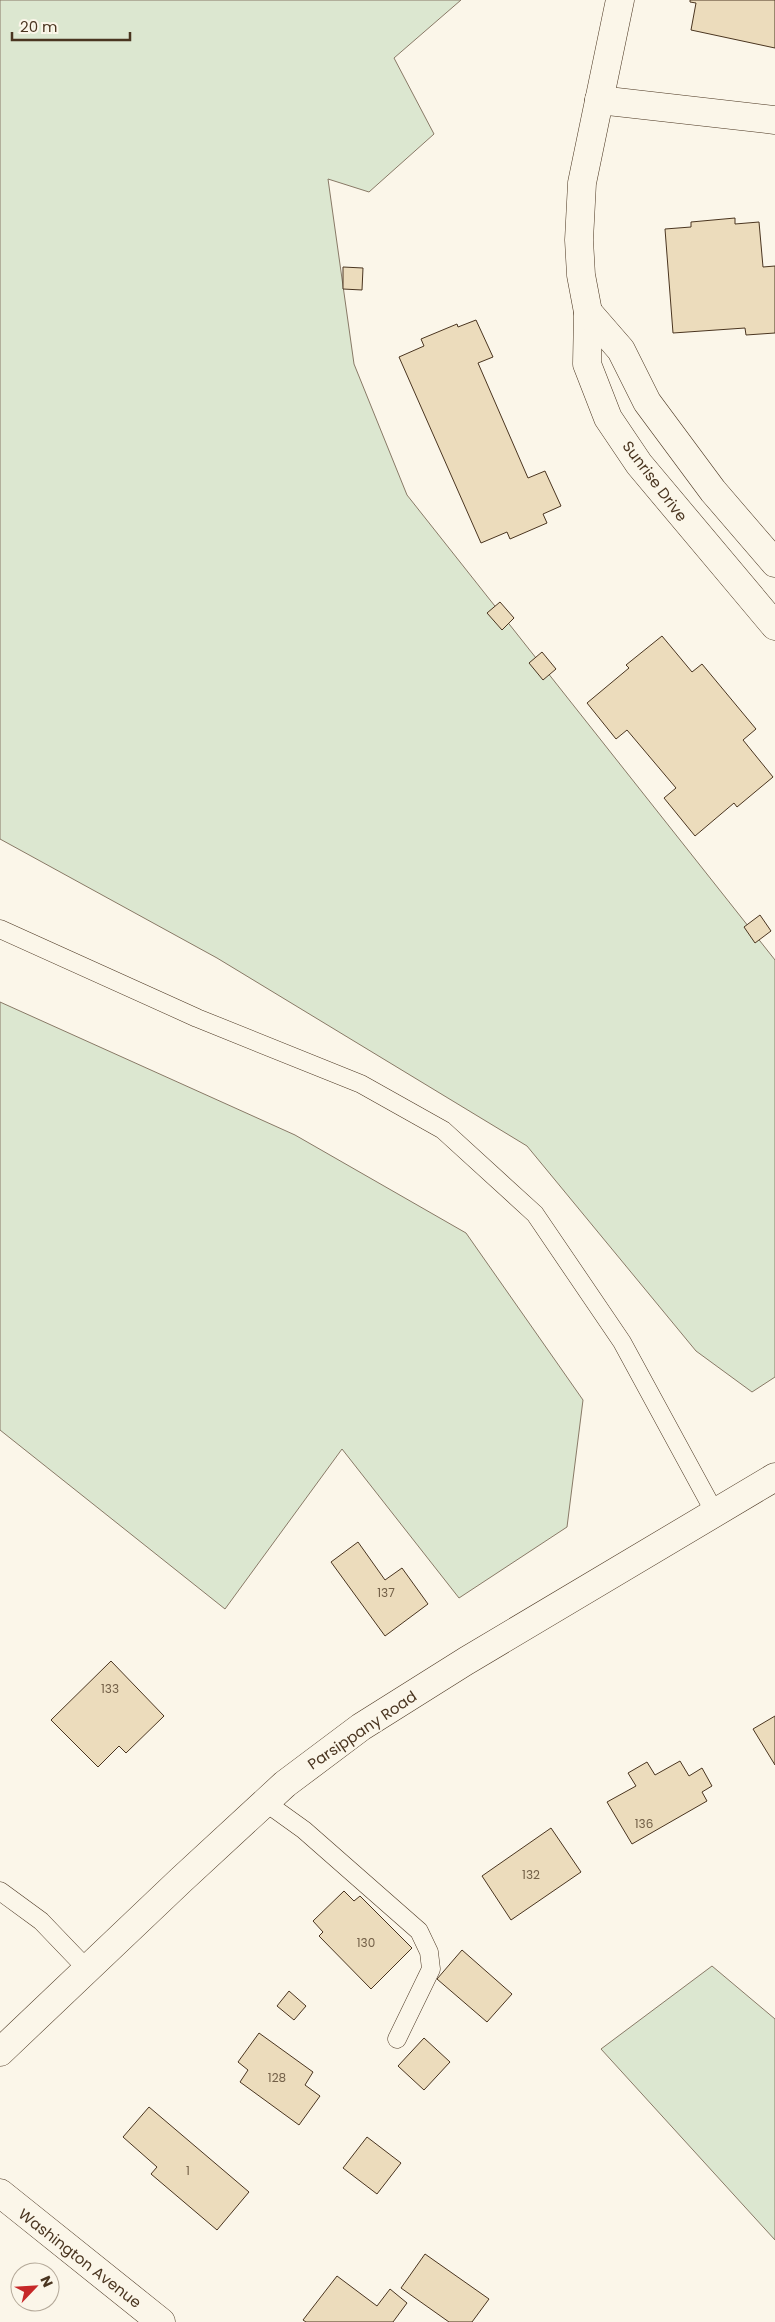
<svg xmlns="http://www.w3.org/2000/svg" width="775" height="2322" font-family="Poppins,sans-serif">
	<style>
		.green { fill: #dce7d0; stroke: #887966 }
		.building { fill: #ecdcbc; stroke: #4a3520 }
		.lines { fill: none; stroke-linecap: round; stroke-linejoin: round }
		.service-casing { stroke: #4a3520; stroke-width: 19 }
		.minor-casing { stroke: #4a3520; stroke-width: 29 }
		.secondary-casing { stroke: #4a3520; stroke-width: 29 }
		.service { stroke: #fbf6e9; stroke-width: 18 }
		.minor { stroke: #fbf6e9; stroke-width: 28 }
		.secondary { stroke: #fbf6e9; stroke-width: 28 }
		.labels { text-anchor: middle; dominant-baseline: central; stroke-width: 4; stroke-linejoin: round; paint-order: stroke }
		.number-label { font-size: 12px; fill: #725f47 }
		.street-label { font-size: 15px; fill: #4a3520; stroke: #fbf6e9 }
	</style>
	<rect width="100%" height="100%" fill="#fbf6e9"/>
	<!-- green -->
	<g class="green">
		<polygon points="0,0 461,0 394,58 434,134 369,192 328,179 354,364 407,495 775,960 775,1377 752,1392 696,1351 527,1146 217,958 0,839"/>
		<polygon points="0,1002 295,1135 466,1233 583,1400 567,1527 459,1598 342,1449 225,1609 0,1430"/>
		<polygon points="712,1966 775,2019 775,2240 601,2049"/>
	</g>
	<!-- building -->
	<g class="building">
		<polygon points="690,0 775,0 775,48 691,30 696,3 690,2"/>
		<polygon points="735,218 735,224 759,222 763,267 775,266 775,333 746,335 745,328 673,333 665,229 691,227 691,222"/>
		<polygon points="343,267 363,268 362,290 343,289"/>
		<polygon points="476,320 493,357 478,363 528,478 545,471 561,506 543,514 547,523 510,539 507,532 481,543 399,357 424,346 421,339 457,324 458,327"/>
		<polygon points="500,602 514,618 502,630 487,613"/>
		<polygon points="662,636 692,672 702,664 756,729 743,740 773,777 737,807 734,803 695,836 664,798 676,788 627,730 616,739 587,703 629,668 626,665"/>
		<polygon points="542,652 556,669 543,680 529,663"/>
		<polygon points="760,915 771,931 755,943 744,927"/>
		<polygon points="358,1542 385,1580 402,1568 428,1604 385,1636 331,1562"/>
		<polygon points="111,1661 164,1716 126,1753 119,1746 98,1767 51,1720"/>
		<polygon points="775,1716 775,1765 753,1729"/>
		<polygon points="680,1761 689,1776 702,1768 712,1786 702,1792 707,1801 632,1844 607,1802 636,1786 628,1773 647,1762 655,1775"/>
		<polygon points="551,1828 581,1872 511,1920 482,1876"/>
		<polygon points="344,1891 354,1901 360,1896 412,1948 371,1989 319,1936 323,1932 313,1921"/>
		<polygon points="462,1950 512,1994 487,2022 437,1979"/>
		<polygon points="289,1991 306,2006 294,2020 277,2006"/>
		<polygon points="259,2033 313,2072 305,2085 320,2096 299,2125 240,2082 248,2070 238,2062"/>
		<polygon points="424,2038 450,2062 424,2090 398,2066"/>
		<polygon points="149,2107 249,2192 217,2230 151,2174 157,2167 123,2137"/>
		<polygon points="367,2137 401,2163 377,2194 343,2168"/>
		<polygon points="425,2254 489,2299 472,2322 449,2322 401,2288"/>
		<polygon points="337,2276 377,2306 390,2289 407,2303 393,2322 306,2322 303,2320"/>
	</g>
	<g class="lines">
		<defs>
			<g id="service">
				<polyline points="0,929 197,1018 361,1084 443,1130 535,1214 622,1342 715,1513"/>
				<polyline points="265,1802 304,1830 419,1931 429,1952 431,1969 397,2039"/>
				<polyline points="0,1891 41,1921 87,1969"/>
			</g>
			<g id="minor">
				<polyline points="620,0 582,183 579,240 581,275 588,312 587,364 608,418 639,464 775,626"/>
				<polyline points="599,100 775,120"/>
				<polyline points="588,312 621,350 647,402 713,491 775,563"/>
				<polyline points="0,2193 161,2322"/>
			</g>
			<polyline id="secondary" points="0,2052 181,1880 285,1784 361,1727 466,1661 775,1477"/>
		</defs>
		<!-- service casing -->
		<use href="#service" class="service-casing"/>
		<!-- minor casing -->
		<use href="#minor" class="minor-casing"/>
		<!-- secondary casing -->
		<use href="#secondary" class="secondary-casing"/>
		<!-- service -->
		<use href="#service" class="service"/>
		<!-- minor -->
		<use href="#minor" class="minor"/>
		<!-- secondary -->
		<use href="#secondary" class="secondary"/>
	</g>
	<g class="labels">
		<!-- number labels -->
		<g class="number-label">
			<text x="386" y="1592">137</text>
			<text x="110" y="1688">133</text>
			<text x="644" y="1823">136</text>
			<text x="531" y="1874">132</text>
			<text x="366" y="1942">130</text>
			<text x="277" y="2077">128</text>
			<text x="188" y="2170">1</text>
		</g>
		<!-- street labels -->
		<g class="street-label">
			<text transform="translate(655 481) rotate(53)">Sunrise Drive</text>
			<text transform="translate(362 1730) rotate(-34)">Parsippany Road</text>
			<text transform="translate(80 2258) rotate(38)">Washington Avenue</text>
		</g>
	</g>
	<!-- north arrow -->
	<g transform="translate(35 2287) rotate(65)"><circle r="24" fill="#fbf6e9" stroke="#b4a999"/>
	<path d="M0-4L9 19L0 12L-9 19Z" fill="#c62828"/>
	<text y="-8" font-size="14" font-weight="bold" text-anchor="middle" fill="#4a3520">N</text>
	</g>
	<!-- scale -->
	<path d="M12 32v8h118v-8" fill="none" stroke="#4a3520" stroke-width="2.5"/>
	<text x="20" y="32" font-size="15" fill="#4a3520" stroke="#fbf6e9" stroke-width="4" paint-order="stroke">20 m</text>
</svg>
